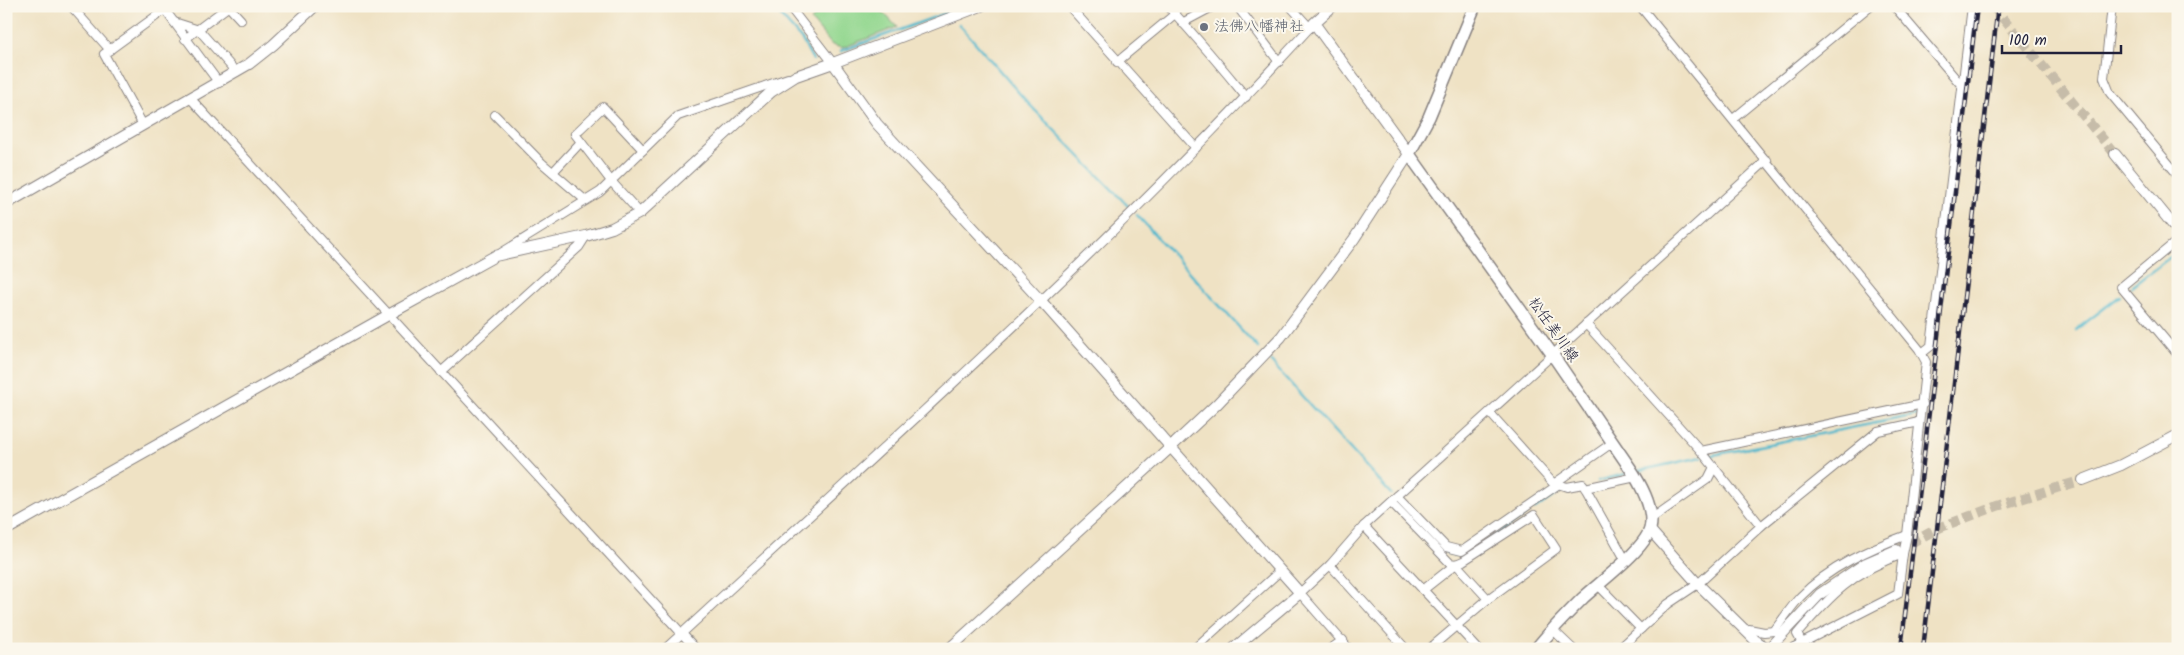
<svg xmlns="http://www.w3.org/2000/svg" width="2184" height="655" font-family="Kalam,'Klee One',sans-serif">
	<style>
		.green { fill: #93d78f; stroke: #5a7c65 }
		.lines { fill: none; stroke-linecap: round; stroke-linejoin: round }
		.stream { stroke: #4fb8cd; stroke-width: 2.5 }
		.tertiary-tunnel { stroke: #c6bca9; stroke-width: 10; stroke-dasharray: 10 5; stroke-linecap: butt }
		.minor-casing { stroke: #888280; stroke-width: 10 }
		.tertiary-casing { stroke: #888280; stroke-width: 12 }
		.secondary-casing { stroke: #888280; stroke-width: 14 }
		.minor { stroke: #fff; stroke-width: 8 }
		.tertiary { stroke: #fff; stroke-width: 10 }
		.secondary { stroke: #fff; stroke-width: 11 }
		.rail-casing { stroke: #22223b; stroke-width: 4.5 }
		.rail { stroke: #fbf7ec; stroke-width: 2.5; stroke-dasharray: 8; stroke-linecap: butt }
		.worship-dot { fill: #6b7280; stroke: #fbf7ec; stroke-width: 2 }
		.labels { text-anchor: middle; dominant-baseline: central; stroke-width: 4; stroke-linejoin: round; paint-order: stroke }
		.worship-label { font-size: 15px; fill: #5b616d; stroke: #fbf7ec; text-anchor: start }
		.street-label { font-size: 15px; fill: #22223b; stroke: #fbf7ec }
	</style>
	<rect width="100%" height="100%" fill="#fbf7ec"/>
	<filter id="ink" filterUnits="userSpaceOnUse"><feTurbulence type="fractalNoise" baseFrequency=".02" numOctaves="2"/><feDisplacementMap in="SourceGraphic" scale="10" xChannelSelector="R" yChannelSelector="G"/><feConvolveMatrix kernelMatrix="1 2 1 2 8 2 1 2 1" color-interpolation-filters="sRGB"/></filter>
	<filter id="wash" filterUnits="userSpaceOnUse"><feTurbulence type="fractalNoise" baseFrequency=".0096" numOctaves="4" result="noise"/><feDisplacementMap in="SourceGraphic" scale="20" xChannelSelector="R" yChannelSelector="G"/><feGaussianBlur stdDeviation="1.12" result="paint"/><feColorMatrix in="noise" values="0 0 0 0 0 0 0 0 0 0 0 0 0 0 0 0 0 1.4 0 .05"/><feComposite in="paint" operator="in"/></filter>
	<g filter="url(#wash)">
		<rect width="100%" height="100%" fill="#efe2c4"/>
		<!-- green -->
		<polygon class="green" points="826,6 877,6 897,27 842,48 832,45 811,20"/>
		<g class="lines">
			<!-- stream -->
			<g class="stream">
				<polyline points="772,6 802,40 813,60"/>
				<polyline points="1655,11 1661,6"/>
				<polyline points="959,24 1027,102 1130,208"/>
				<polyline points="841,51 949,12"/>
				<polyline points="1137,215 1258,348"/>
				<polyline points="2131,287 2178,251"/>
				<polyline points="2076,330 2120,296"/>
				<polyline points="1271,362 1391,494"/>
				<polyline points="1708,456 1917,415"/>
				<polyline points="1637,471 1702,457"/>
				<polyline points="1598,481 1629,473"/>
				<polyline points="1400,506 1435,542"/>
				<polyline points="1535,509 1561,491 1568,489"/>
				<polyline points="1487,541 1525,515"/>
				<polyline points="1442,550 1453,555 1470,552"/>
			</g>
		</g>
	</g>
	<g filter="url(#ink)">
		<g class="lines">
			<!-- tertiary-tunnel -->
			<g class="tertiary-tunnel">
				<polyline points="1993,6 2115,154"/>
				<polyline points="1897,550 1941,527 1997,506 2083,480"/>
			</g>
			<defs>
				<g id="minor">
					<polyline points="71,6 110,50"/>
					<polyline points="162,6 219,83"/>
					<polyline points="789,6 833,63"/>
					<polyline points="1069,6 1196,148"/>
					<path d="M1168,6C1195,36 1221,66 1246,97"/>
					<polyline points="1237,6 1279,62"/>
					<polyline points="1290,6 1310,28"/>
					<polyline points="1640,6 1919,349 1926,362 1907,535 1903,554"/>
					<polyline points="1894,6 1962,86"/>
					<polyline points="2112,6 2104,78 2110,93 2178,175"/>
					<polyline points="229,7 241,20"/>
					<polyline points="174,22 199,30 236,72"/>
					<polyline points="1182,23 1214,6"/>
					<polyline points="185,39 229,6"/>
					<polyline points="1117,62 1175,14"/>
					<polyline points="191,99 696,649"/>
					<polyline points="495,115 542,163 585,200"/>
					<polyline points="1733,119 1870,6"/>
					<polyline points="143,125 104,54 170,6"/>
					<polyline points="553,172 581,142"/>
					<polyline points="640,213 611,181 575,134 603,107 643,150"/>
					<polyline points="2178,240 2121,287 2178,355"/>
					<polyline points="501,253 600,192 678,116 788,78"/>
					<polyline points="1586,324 1701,451 1923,404"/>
					<polyline points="1922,353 1931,346 1972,6"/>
					<polyline points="441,372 579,247 586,236"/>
					<polyline points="1490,413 1552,482 1567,487 1583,484 1626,561"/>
					<polyline points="1701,451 1761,526"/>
					<polyline points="1555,483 1612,443"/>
					<polyline points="1585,488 1636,477"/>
					<polyline points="1397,496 1446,547 1462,551 1559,484"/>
					<polyline points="1391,502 1450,563 1456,564 1463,561 1534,515 1556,549 1488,599 1429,649"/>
					<polyline points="1651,519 1708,479 1714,467"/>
					<polyline points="1364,526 1478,649"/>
					<polyline points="1330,565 1406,649"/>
					<polyline points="1598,585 1641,629"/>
					<polyline points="1423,590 1456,564 1488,599"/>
					<polyline points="1553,630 1573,649"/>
					<path d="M1746,631L1749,629L1764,632L1774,631C1783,619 1791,607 1800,597C1829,567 1869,549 1907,535"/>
					<path d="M665,649C886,445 1111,246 1314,23"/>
					<polyline points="1194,649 1280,571"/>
					<polyline points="1330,649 1343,640"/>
					<polyline points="1349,649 1300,593 1330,565 1364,526 1397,496 1767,160"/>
					<polyline points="1619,649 1668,604 1698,584 1761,526 1878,431 1919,422"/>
					<path d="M1790,649L1802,643L1898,594L1903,554C1853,571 1830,596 1797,634L1802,643"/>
				</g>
				<g id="tertiary">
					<polyline points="981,6 833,63 877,124 1042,302 1300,593 1233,649"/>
					<polyline points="2115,154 2178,231"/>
					<polyline points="6,204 249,64 273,45 315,6"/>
					<polyline points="2083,480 2121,465 2178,435"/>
					<polyline points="6,530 390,314 495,256 586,236 612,228 640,213 771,92 796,76 833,63"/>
					<polyline points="1650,530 1698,584 1755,640 1768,649"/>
					<polyline points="949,649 1171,447 1217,404 1281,337 1354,239 1409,154 1314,23 1333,6"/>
					<polyline points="1768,649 1820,594 1866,563 1896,550"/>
				</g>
				<path id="secondary" d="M1475,6L1429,117L1409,154L1552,354L1630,468C1640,483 1655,510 1650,529C1644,550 1600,582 1583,598C1567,614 1550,631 1536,649"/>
			</defs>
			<!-- minor casing -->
			<use href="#minor" class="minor-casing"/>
			<!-- tertiary casing -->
			<use href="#tertiary" class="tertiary-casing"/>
			<!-- secondary casing -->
			<use href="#secondary" class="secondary-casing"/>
			<!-- minor -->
			<use href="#minor" class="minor"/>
			<!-- tertiary -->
			<use href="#tertiary" class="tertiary"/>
			<!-- secondary -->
			<use href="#secondary" class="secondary"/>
			<defs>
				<g id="rail">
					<polyline points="1901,649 1977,6"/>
					<polyline points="1923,649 1998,6"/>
				</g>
			</defs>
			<!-- rail casing -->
			<use href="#rail" class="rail-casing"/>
			<!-- rail -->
			<use href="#rail" class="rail"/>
		</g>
	</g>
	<!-- markers -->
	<circle class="worship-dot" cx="1204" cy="27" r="5"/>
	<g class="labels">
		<!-- worship labels -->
		<g class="worship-label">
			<text x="1214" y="27">法佛八幡神社</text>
		</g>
		<!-- street labels -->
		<g class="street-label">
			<text transform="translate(1553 330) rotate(55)">松任美川線</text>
		</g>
	</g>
	<!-- margin -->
	<rect width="2184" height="655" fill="none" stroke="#fbf7ec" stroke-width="25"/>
	<!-- scale -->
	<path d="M2002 45v8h119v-8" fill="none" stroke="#22223b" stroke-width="2.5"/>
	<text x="2009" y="45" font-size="15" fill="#22223b" stroke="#fbf7ec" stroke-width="4" paint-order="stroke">100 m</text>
</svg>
